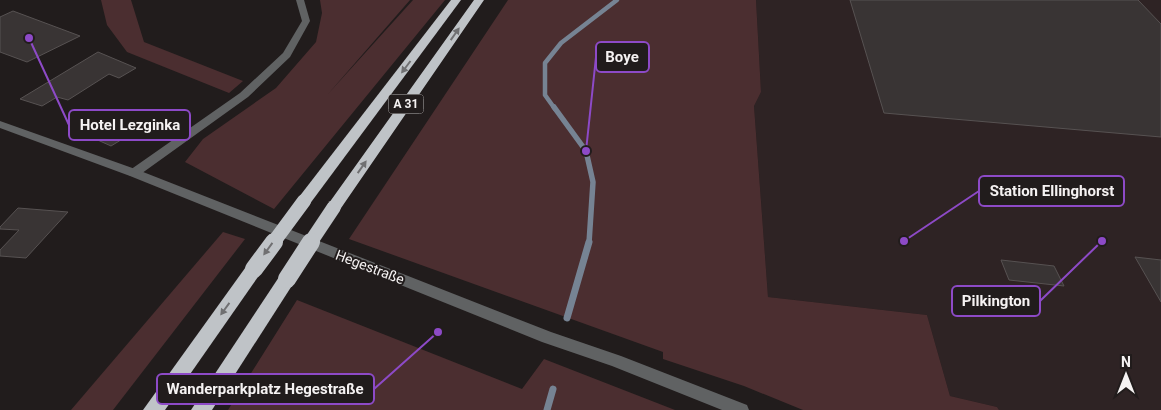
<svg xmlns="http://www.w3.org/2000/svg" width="1161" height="410" font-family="Roboto,sans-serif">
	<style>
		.built { fill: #2e2324 }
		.green { fill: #4b2e30 }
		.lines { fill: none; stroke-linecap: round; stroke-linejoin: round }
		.stream-far2 { stroke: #768393; stroke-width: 4.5 }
		.stream-far1 { stroke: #768393; stroke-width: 5.5 }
		.stream { stroke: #768393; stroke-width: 7 }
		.building { fill: #393434; stroke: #575252 }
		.minor { fill: #606263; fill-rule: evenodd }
		.tertiary { fill: #606263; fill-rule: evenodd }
		.motorway { fill: #bfc3c7; fill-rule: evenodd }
		.motorway-bridge-far1 { stroke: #bfc3c7; stroke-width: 14 }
		.motorway-bridge { stroke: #bfc3c7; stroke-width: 18 }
		.oneway { fill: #707072 }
		.labels { text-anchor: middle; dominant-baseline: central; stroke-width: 4; stroke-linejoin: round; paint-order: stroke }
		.shield { fill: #211c1c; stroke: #b5b2b2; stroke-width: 1 }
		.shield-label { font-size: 12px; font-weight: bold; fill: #f5f2f2 }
		.street-label { font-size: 14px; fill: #f5f2f2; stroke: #211c1c }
		.leader { fill: none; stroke: #8d4ac7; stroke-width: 2 }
		.callout-dot { fill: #8d4ac7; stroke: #211c1c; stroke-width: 2 }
		.callout { fill: #211c1c; stroke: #8d4ac7; stroke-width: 2 }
		.callout-label { font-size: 15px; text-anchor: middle; font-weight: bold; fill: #f5f2f2 }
	</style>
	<rect width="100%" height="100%" fill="#211c1c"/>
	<!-- built -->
	<polygon class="built" points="756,0 1161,0 1161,410 999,410 997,407 950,396 927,315 768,297 754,106 761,92"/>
	<!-- green -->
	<g class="green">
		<polygon points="101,0 131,0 144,42 243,81 229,93 127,52 107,25"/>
		<polygon points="320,0 410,0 328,94 413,0 445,0 274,209 185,162 203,139 276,88 316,42 322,13"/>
		<polygon points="508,0 756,0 761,92 754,106 768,297 927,315 950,396 997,407 999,410 803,410 744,386 663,359 663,352 349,239"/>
		<polygon points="223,232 245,239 113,410 71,410"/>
		<polygon points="297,300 522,389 544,359 675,410 228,410"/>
	</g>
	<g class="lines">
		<!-- stream-far2 -->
		<polyline class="stream-far2" points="555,109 545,95 545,63 561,43 617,0"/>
		<!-- stream-far1 -->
		<polyline class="stream-far1" points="554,107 586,151 593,182 589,243"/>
		<!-- stream -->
		<g class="stream">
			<polyline points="567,318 589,242"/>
			<polyline points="547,410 553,389"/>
		</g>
	</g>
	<!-- building -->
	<g class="building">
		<polygon points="850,0 1138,0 1161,24 1161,137 884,113"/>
		<polygon points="13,11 80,36 27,62 0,52 0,17"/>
		<polygon points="98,52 136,68 119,78 109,74 68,100 57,97 42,106 20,99"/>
		<polygon points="114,123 134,132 111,146 91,137"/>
		<polygon points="18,208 68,212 26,258 0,256 0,250 19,230 0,229 0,227"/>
		<polygon points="1135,257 1161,260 1161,302"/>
		<polygon points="1001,260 1054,266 1064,286 1009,280"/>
	</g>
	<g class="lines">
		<!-- minor -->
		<polygon class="minor" points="296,0 304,0 310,21 290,57 248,97 138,176 130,176 128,173 130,170 240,93 283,53 302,21"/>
		<!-- tertiary -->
		<polygon class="tertiary" points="0,121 138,170 551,332 621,356 747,405 749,410 722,410 612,366 542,342 130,176 0,128"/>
		<!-- motorway -->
		<g class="motorway">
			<polygon points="451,0 461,0 309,205 304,206 299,205 297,201 299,197"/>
			<polygon points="474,0 484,0 339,211 334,212 329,211 326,207 329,203"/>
			<polygon points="254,263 260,264 262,269 260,274 165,410 143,410 248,264"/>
			<polygon points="287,272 293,274 295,279 293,284 212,410 191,410 281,274"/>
		</g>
		<!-- motorway-bridge-far1 -->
		<g class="motorway-bridge-far1">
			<polyline points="273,243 304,201"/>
			<polyline points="310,243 334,207"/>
		</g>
		<!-- motorway-bridge -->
		<g class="motorway-bridge">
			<polyline points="254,269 274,242"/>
			<polyline points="287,279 311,242"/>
		</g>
	</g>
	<!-- one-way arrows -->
	<defs><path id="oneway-solid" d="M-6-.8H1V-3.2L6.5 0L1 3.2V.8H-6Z" transform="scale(1.25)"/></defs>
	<g class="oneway">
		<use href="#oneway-solid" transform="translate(455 34) rotate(-55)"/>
		<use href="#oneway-solid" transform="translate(406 67) rotate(127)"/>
		<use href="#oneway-solid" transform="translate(362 167) rotate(-55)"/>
		<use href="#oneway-solid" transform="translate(268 249) rotate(126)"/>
		<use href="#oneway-solid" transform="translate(225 309) rotate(126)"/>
	</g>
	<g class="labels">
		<!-- shield labels -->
		<rect class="shield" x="388.5" y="94.5" width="35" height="19" rx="4"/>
		<g class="shield-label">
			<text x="406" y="104">A 31</text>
		</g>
		<!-- street labels -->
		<g class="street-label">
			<text transform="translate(370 267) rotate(21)">Hegestraße</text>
		</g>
	</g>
	<!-- callouts -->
	<path class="leader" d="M586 151L596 57M29 38L69 125M904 241L979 191M1102 241L1040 301M438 332L374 389"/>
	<g class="callout-dot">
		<circle cx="586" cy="151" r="5"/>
		<circle cx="29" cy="38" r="5"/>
		<circle cx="904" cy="241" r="5"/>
		<circle cx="1102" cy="241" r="5"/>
		<circle cx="438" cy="332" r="5"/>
	</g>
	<g class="callout">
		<rect x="596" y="42" width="53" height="30" rx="5"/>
		<rect x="69" y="110" width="121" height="30" rx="5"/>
		<rect x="979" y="176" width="145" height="30" rx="5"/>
		<rect x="952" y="286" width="88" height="30" rx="5"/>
		<rect x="157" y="374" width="217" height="30" rx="5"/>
	</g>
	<g class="callout-label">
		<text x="622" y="62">Boye</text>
		<text x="130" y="130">Hotel Lezginka</text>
		<text x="1052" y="196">Station Ellinghorst</text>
		<text x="996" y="306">Pilkington</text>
		<text x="265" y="394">Wanderparkplatz Hegestraße</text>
	</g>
	<!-- north arrow -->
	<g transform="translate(1126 375)" stroke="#211c1c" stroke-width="4" paint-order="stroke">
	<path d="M0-4L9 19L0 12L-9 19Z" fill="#f5f2f2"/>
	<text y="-8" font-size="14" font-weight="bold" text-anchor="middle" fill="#f5f2f2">N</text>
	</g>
</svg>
